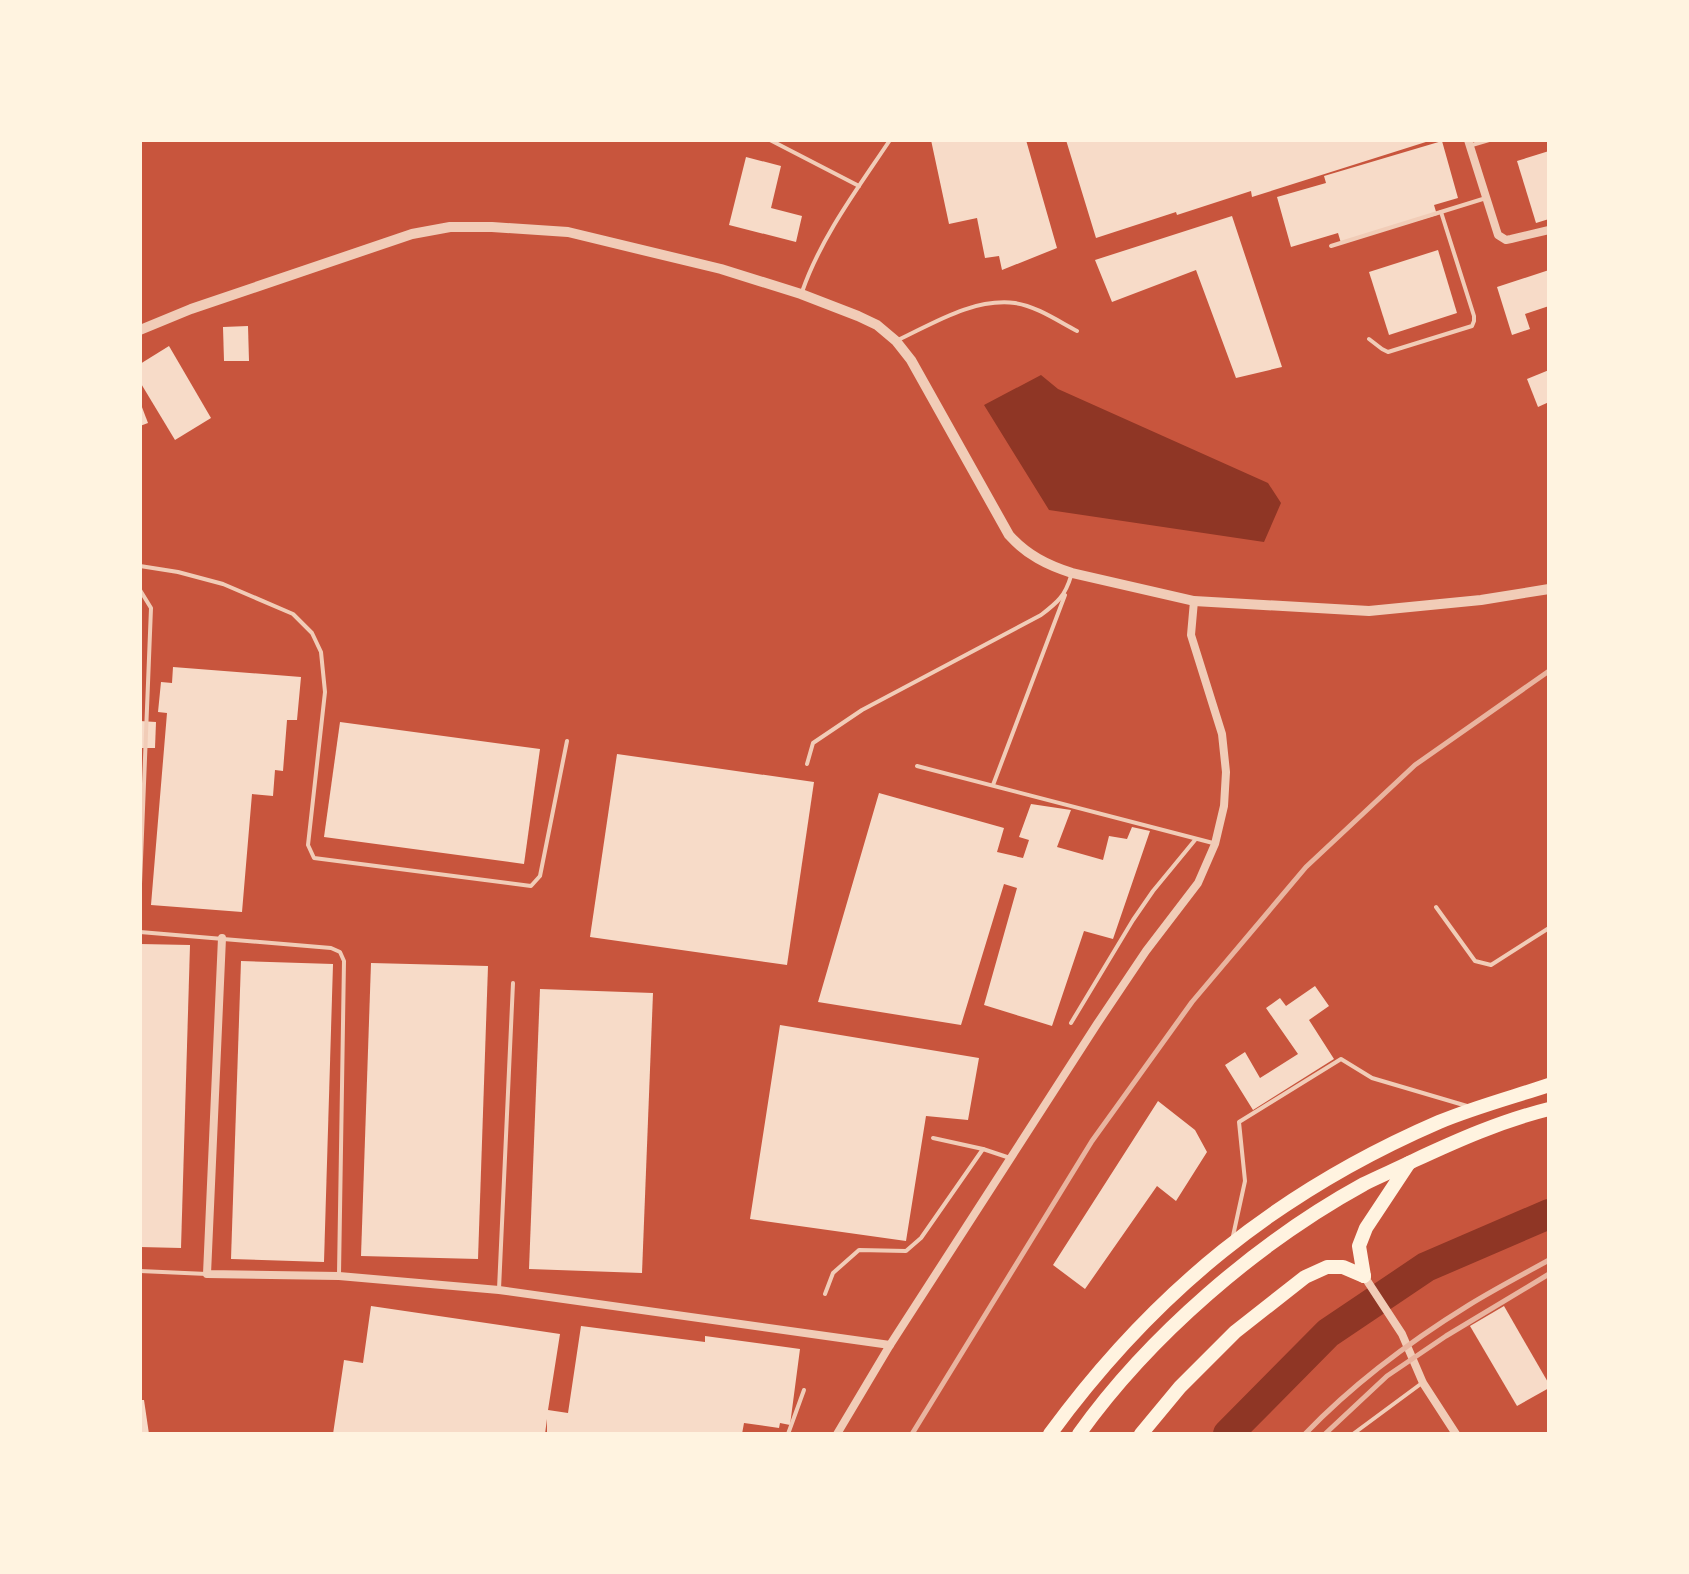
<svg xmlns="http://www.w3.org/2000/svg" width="1689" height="1574" font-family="Spectral,serif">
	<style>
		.water { fill: #8f3625 }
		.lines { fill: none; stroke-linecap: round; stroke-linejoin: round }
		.river { stroke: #8f3625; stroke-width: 30 }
		.building { fill: #f7dbc8 }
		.service { stroke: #f1ccb7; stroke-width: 4 }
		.minor { stroke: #f1ccb7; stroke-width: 8 }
		.tertiary { stroke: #f1ccb7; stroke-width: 10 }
		.trunk { stroke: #fff3e0; stroke-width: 14 }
		.rail { stroke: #e9b49f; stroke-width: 5 }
	</style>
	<rect width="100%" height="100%" fill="#c8553d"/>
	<!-- water -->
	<polygon class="water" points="1041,375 1058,389 1268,483 1281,503 1264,542 1049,510 984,405"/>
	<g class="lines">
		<!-- river -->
		<polyline class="river" points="1228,1434 1328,1333 1426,1267 1549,1214"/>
	</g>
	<!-- building -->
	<g class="building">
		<polygon points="931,140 1026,140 1057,248 1002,270 999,256 985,258 977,218 949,224"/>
		<polygon points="1066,140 1429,140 1429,141 1252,197 1251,191 1177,215 1176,212 1096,238"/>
		<polygon points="1442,141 1458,198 1434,205 1437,215 1341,243 1338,233 1291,247 1277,197 1326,183 1324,176"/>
		<polygon points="1549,151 1549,219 1536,223 1517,161"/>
		<polygon points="746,157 781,166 771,208 802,216 796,242 729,225"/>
		<polygon points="1232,216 1282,367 1236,378 1196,270 1112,302 1095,260"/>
		<polygon points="1438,250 1457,313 1389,335 1369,272"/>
		<polygon points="1549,270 1549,306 1525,314 1530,329 1512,335 1497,287"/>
		<polygon points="248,326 249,361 224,361 223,327"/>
		<polygon points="169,346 211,418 175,440 140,382 140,364"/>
		<polygon points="1549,370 1549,402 1538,407 1527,379"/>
		<polygon points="140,402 148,423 140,426"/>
		<polygon points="173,667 301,677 297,720 287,720 283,771 275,770 273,796 252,794 242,912 151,905 167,713 158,712 161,682 172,683"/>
		<polygon points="140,721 156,722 155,748 140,748"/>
		<polygon points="340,722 540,749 524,864 324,837"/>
		<polygon points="617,754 814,782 787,965 590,937"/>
		<polygon points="879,793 1004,828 997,852 1023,858 1029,840 1019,837 1031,804 1071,810 1057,847 1103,860 1109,836 1127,839 1132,827 1150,831 1113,939 1084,931 1052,1026 984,1005 1017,888 1004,884 961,1025 818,1002"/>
		<polygon points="140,944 190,945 181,1248 140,1247"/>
		<polygon points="241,961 333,964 324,1262 231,1259"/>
		<polygon points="371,963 488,966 478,1259 361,1256"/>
		<polygon points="1315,986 1329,1006 1309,1020 1334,1059 1253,1110 1225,1065 1245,1052 1260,1078 1298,1054 1266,1008 1280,998 1286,1006"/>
		<polygon points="540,989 653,993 642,1273 529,1269"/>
		<polygon points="780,1025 979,1058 968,1120 926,1116 906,1241 750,1219"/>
		<polygon points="1158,1101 1195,1130 1207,1152 1176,1201 1157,1186 1085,1289 1053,1265"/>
		<polygon points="371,1306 560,1334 548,1410 568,1413 581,1326 705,1342 705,1336 800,1349 790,1425 780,1423 779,1428 744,1423 742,1434 565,1434 547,1432 547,1419 545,1434 333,1434 344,1360 363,1363"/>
		<polygon points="1504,1306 1549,1384 1549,1388 1517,1406 1470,1326"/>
		<polygon points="140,1400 144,1400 149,1434 140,1434"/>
	</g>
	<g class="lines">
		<!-- service -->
		<g class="service">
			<polyline points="770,140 859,186"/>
			<polyline points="1472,145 1489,140"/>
			<polyline points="1331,246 1486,198"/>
			<path d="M802,292C821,237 858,188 890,140"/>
			<polyline points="1369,339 1382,349 1388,352 1472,326 1474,321 1474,316 1441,212"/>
			<path d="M898,340C934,323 973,298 1015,303C1036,306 1058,321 1077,331"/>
			<polyline points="140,566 178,572 223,584 293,614 312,633 321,652 325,692 308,845 314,858 531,886 540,876 567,741"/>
			<polyline points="140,590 151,608 140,884"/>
			<path d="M807,764L813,743L862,710L1041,615C1058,602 1065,596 1071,576"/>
			<polyline points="917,766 1213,843"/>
			<polyline points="993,785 1065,595"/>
			<polyline points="1436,907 1475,961 1491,965 1549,928"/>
			<polyline points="140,932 331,948 340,952 344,961 339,1274"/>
			<polyline points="1071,1023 1133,920 1153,891 1195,840"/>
			<polyline points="933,1138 983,1149 1010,1158"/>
			<polyline points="1233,1236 1245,1181 1239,1122 1341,1059 1372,1078 1467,1106"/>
			<polyline points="140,1271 207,1274"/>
			<polyline points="499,1289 513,983"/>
			<polyline points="825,1294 833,1273 859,1250 906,1251 921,1238 983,1149"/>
			<polyline points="788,1434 804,1390"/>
			<polyline points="1353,1434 1422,1383"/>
		</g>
		<!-- minor -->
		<g class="minor">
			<polyline points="1468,140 1498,235 1506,240 1511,239 1549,230"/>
			<polyline points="222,938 207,1274 339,1276 499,1290 890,1345"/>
			<polyline points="1364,1276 1402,1334 1423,1383 1456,1434"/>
			<polyline points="837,1434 890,1345 1097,1024 1146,951 1198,883 1215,844 1224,806 1226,772 1222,734 1191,635 1194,601"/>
		</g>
		<!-- tertiary -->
		<path class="tertiary" d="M140,330L191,309L412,234L450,227H492L568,232L721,269L801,294L858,316L877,325L896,341L911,360L1009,535C1027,555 1047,565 1072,573L1194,601L1369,611L1481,600L1549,589"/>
		<!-- trunk -->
		<g class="trunk">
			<polyline points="1364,1276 1359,1246 1366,1228 1409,1163"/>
			<path d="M1050,1434C1154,1292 1277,1192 1439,1122C1475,1107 1513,1097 1549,1085"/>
			<path d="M1079,1434C1149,1336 1258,1242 1364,1184C1380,1176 1397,1169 1413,1161C1458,1140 1501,1121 1549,1109"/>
			<polyline points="1141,1434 1180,1387 1235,1332 1305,1277 1327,1267 1343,1267 1364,1276"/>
		</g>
		<!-- rail -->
		<g class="rail">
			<polyline points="912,1434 1092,1141 1192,1002 1306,867 1415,765 1549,671"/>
			<path d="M1305,1434C1353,1384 1409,1342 1469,1305C1495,1289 1522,1275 1549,1260"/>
			<polyline points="1325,1434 1387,1376 1446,1336 1549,1274"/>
		</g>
	</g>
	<!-- border -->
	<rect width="1689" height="1574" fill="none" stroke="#fff3e0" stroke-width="284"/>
</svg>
